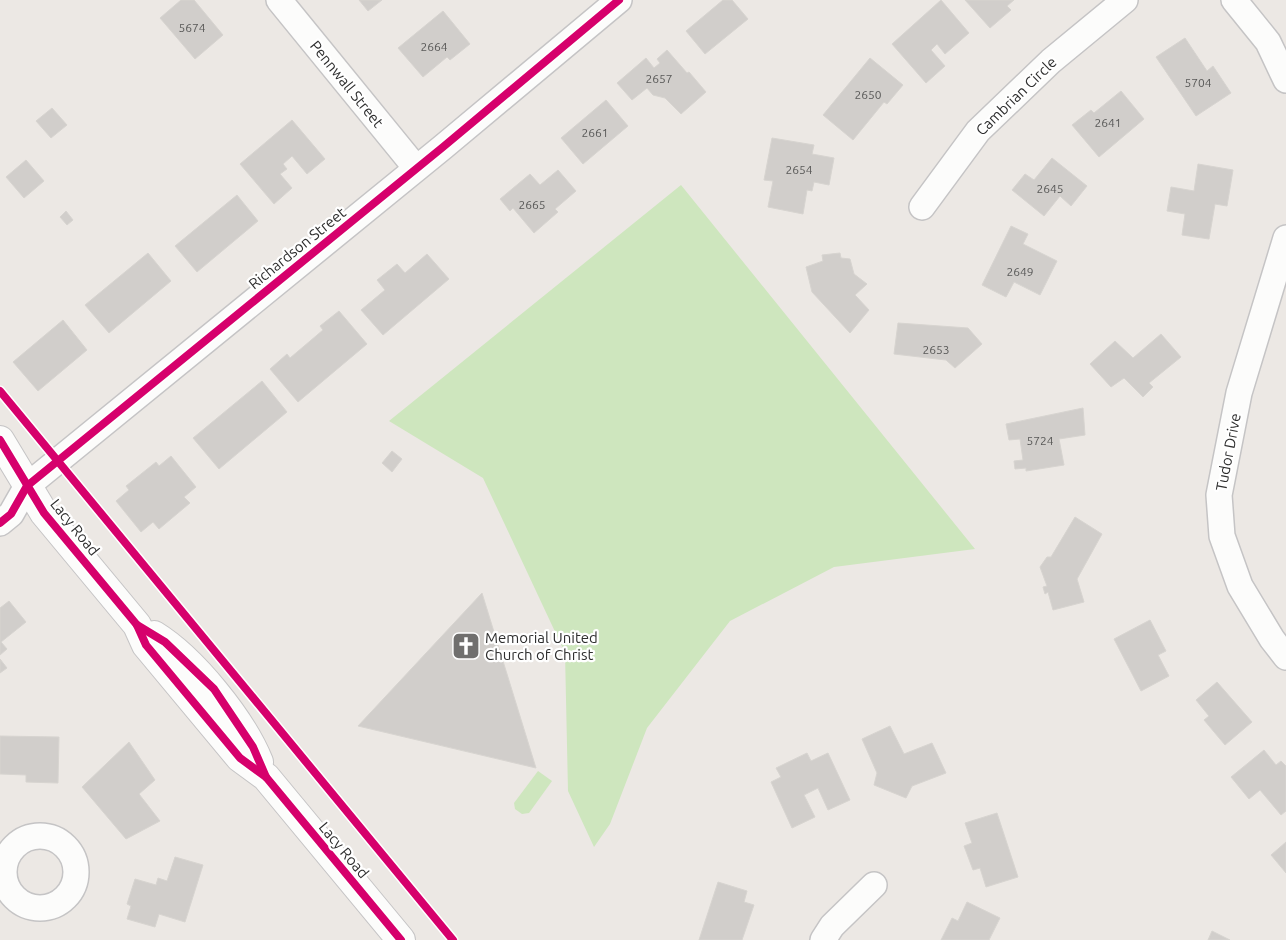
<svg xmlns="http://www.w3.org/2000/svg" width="1286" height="940" font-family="Ubuntu,sans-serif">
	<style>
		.green { fill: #cee6be }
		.building { fill: #d1cecb; stroke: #d7d4d0 }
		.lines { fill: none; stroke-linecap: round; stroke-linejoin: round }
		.street-casing { stroke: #c5c4c5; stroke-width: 28 }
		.secondary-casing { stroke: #c5c4c5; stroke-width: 30 }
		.street { stroke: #fcfcfb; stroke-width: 25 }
		.secondary { stroke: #fcfcfb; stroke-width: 28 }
		.cycleway-casing { stroke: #fff; stroke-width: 11 }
		.cycleway { stroke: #d6006c; stroke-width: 8 }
		.labels { text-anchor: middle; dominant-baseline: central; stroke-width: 4.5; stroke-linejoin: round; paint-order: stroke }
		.number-label { font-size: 12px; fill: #585857 }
		.street-label { font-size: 15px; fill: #2e2e2e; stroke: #fff }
		.poi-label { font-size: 15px; fill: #2e2e2e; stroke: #fff; text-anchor: start }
	</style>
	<rect width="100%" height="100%" fill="#ece8e4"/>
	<!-- green -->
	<g class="green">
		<polygon points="681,185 975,549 834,567 730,621 647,728 610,824 594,847 568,791 565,653 483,478 389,421"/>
		<polygon points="538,771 552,781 529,813 522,814 515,809 514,803"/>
	</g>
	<!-- building -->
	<g class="building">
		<polygon points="181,0 194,0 223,35 195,59 160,18"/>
		<polygon points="359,0 382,0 368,11"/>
		<polygon points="723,0 732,0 748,19 705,54 686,31"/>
		<polygon points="941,0 969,33 945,54 937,44 931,50 945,66 926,83 892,44"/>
		<polygon points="965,0 1014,0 1007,6 1011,10 990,28"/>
		<polygon points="443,11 470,44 450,60 447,57 423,77 398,48"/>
		<polygon points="1185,38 1207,71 1213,66 1231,93 1196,116 1156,57"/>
		<polygon points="667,50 687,73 689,72 706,92 681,114 665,98 653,95 647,88 632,100 617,83 646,58 654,68 660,63 657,59"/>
		<polygon points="870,58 903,85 887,104 884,102 853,140 823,115"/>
		<polygon points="1121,91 1144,119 1099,157 1072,125 1091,110 1094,113"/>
		<polygon points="606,100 628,126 583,164 561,138"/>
		<polygon points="52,108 67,125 51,138 36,121"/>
		<polygon points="292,120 325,159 307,174 292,156 283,164 287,169 280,174 292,188 274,204 240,164"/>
		<polygon points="772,138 814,145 812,154 834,158 829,185 814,182 812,191 807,190 803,214 768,207 773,181 764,180"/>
		<polygon points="1052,158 1087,186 1071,206 1060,196 1044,216 1012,190 1025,174 1034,180"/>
		<polygon points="26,160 44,181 24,198 6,177"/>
		<polygon points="1198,164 1233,170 1227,206 1215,204 1209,239 1182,235 1185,214 1167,211 1171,187 1194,191"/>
		<polygon points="558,170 576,191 555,209 558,212 534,233 513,208 510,211 500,199 530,174 540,185"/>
		<polygon points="237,195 258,221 197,272 175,246"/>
		<polygon points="66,211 73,220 67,225 60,217"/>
		<polygon points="1011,226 1028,234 1023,244 1057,261 1040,295 1014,282 1006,297 982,285"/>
		<polygon points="148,253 171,281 109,333 85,305"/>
		<polygon points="840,253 841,258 850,259 854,274 867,284 855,295 869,310 850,333 812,292 806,267 823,261 822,255"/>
		<polygon points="427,254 449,279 383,335 361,310 385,290 377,280 397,264 405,273"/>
		<polygon points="339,311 367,344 298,402 270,369 287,354 290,358 323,330 320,326"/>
		<polygon points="63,320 87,350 38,391 13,362"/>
		<polygon points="898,323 968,328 982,344 955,368 946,360 894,354"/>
		<polygon points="1161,334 1181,357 1149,383 1153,387 1143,397 1124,378 1111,387 1090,364 1115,341 1133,358"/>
		<polygon points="262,381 287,412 219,469 193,438"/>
		<polygon points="1083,408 1085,435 1059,439 1064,465 1026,471 1026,468 1015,469 1014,461 1023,460 1020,439 1009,440 1006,424"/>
		<polygon points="392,451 402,459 392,472 382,463"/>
		<polygon points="171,456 196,487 184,497 190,503 159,529 153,522 141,532 116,501 129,490 126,486 156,462 159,466"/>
		<polygon points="1075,517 1102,534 1077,579 1084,602 1053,610 1048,592 1045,594 1043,587 1047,586 1040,567 1047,557 1051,557"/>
		<polygon points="482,593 536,768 358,726"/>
		<polygon points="9,601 26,622 1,642 7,649 0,655 0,608"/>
		<polygon points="1150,620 1166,651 1158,655 1169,676 1141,691 1114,639"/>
		<polygon points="0,659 7,668 0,673"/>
		<polygon points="1217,682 1252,722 1225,745 1204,720 1209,716 1196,700"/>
		<polygon points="890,726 904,754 932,743 946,773 912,786 906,798 874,785 877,773 862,739"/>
		<polygon points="0,736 59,737 58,783 26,782 26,775 0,774"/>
		<polygon points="129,742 155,780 139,794 160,821 126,839 82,787"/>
		<polygon points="1264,750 1276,765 1281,761 1286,766 1286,811 1281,815 1260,790 1249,799 1231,777"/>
		<polygon points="807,753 811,761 828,753 850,800 828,810 818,788 804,795 815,817 792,828 771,782 781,777 776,768"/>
		<polygon points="997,813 1018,877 986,887 980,868 973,870 964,846 972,843 965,823"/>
		<polygon points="1286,842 1286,873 1271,855"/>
		<polygon points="175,857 203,865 185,922 159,914 155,927 127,919 131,906 127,904 135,879 156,885 158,878 167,881"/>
		<polygon points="718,882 747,891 744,902 754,905 742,940 699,940"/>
		<polygon points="967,902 1000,918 989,940 941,940 952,918 958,921"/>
		<polygon points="1212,931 1230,940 1208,940"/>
	</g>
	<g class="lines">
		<defs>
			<g id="street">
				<polyline points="279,0 416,168"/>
				<polyline points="1234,0 1268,42 1286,80"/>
				<polyline points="922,207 978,131 1051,61 1125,0"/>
				<polyline points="1286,238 1239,393 1219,495 1222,536 1240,586 1272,639 1286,657"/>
				<polyline points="0,523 11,514 27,486 443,147 619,0"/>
				<circle cx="40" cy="872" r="36"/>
				<polyline points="823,940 832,926 874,885"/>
			</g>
			<g id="secondary">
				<polyline points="0,440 44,513 137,625 146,645 240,758 266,777 401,940"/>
				<path d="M154,635C193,659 242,720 259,762"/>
			</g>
		</defs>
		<!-- street casing -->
		<use href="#street" class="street-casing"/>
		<!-- secondary casing -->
		<use href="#secondary" class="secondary-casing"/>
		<!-- street -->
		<use href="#street" class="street"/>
		<!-- secondary -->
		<use href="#secondary" class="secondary"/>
		<defs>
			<g id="cycleway">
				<polyline points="0,391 453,940"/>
				<polyline points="0,440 44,513 137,625 146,645 240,758 266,777 401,940"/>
				<polyline points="0,523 11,514 27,486 443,147 619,0"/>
				<polyline points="137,625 165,642 214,689 253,747 266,777"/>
			</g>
		</defs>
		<!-- cycleway casing -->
		<use href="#cycleway" class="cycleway-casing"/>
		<!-- cycleway -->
		<use href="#cycleway" class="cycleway"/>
	</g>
	<!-- icons -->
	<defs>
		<symbol id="church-square" viewBox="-11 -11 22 22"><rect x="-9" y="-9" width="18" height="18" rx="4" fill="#706f6e" stroke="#fff"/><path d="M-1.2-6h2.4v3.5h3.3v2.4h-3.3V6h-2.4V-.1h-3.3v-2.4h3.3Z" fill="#fff"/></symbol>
	</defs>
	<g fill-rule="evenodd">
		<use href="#church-square" x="450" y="630" width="32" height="32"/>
	</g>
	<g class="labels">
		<!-- number labels -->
		<g class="number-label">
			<text x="192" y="27">5674</text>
			<text x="434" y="46">2664</text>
			<text x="659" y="78">2657</text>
			<text x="1198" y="82">5704</text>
			<text x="868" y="94">2650</text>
			<text x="1108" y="122">2641</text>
			<text x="595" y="132">2661</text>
			<text x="799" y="169">2654</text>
			<text x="1050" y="188">2645</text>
			<text x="532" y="204">2665</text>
			<text x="1020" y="271">2649</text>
			<text x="936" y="349">2653</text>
			<text x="1040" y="440">5724</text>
		</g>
		<!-- street labels -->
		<g class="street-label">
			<text transform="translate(347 84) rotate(51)">Pennwall Street</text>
			<text transform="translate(1016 96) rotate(-44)">Cambrian Circle</text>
			<text transform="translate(297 248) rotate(-39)">Richardson Street</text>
			<text transform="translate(1228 452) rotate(-79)">Tudor Drive</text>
			<text transform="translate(75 527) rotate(51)">Lacy Road</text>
			<text transform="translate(344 850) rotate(50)">Lacy Road</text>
		</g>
		<!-- poi labels -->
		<g class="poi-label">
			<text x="485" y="637">Memorial United<tspan x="485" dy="17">Church of Christ</tspan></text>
		</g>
	</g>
</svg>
